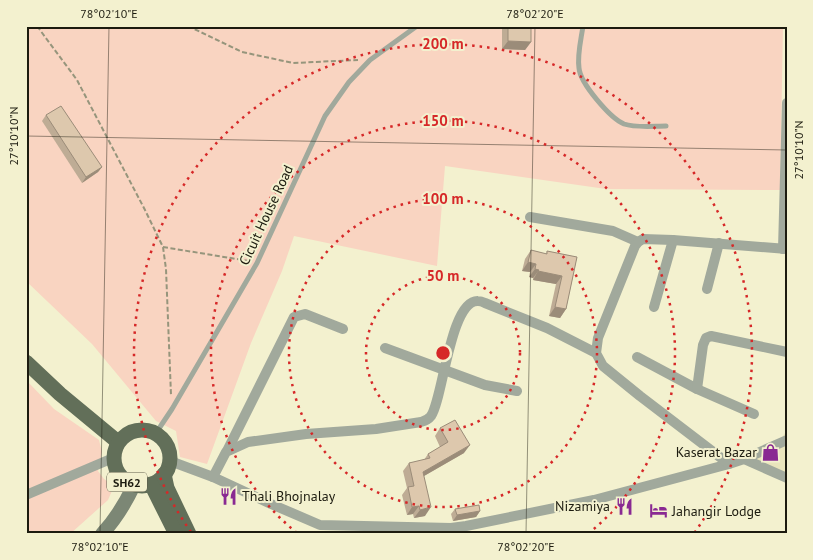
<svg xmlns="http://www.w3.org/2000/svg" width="813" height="560" font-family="'PT Sans',sans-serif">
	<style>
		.built { fill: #e9e5bc }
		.green { fill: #f9d4c1 }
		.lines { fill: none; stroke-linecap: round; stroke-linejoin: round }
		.path { stroke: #96957c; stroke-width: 2; stroke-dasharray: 5 2.5; stroke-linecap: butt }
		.lane { stroke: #a1a99c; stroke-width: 5 }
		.street { stroke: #a1a99c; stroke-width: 10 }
		.secondary { stroke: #7c8775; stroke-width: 14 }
		.primary { stroke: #626f59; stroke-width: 15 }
		.wall { fill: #beac95 }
		.shaded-wall { fill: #9b8c79 }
		.building { fill: #ddc8ad; stroke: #9b8c79 }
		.ticks { fill: none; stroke: #1c1b0f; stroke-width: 1; stroke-opacity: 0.45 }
		.ring { fill: none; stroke: #d62828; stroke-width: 2.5; stroke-dasharray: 2.5 5 }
		.labels { text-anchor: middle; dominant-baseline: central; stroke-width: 4; stroke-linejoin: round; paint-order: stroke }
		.shield { fill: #f3f1cf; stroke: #5c5b49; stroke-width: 1 }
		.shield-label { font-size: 12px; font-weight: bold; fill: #1c1b0f }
		.street-label { font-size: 14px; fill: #1c1b0f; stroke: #f3f1cf }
		.poi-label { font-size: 14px; fill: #1c1b0f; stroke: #f3f1cf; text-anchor: end }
		.centre { fill: #d62828; stroke: #f3f1cf; stroke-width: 2.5 }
		.ring-label { font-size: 15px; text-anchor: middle; font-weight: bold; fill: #d62828; stroke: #f3f1cf; stroke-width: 4; stroke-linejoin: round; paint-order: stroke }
		.neatline { fill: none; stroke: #1c1b0f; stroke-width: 2 }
		.ticks-label { font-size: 12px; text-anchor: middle; fill: #1c1b0f }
	</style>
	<rect width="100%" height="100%" fill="#f3f1cf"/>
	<!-- built -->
	<polygon class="built" points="787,430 787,480 748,466 763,449 780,440"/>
	<!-- green -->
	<g class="green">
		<polygon points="26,26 783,26 780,190 606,189 445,166 437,266 294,236 282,271 251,343 207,464 180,457 176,431 156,421 92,344 26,281"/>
		<polygon points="26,380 54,409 99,440 102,452 98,471 104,479 114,486 108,500 70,534 26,534"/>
	</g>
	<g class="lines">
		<!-- path -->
		<g class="path">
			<polyline points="37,26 77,80 145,210 163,247 166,269 171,395"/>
			<polyline points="188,26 242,52 293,63 358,60"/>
			<polyline points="163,247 249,261"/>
		</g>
		<!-- lane -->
		<g class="lane">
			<path d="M583,26C581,40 577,55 579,68C580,83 610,118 624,124C636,128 653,126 666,126"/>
			<polyline points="156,433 172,409 257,263 325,116 349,82 370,60 417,26"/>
		</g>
		<!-- street -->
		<g class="street">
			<polyline points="530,217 613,231 638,242"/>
			<polyline points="783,249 787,103"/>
			<polyline points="707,289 719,243"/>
			<polyline points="654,307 673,240"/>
			<polyline points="385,348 485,385 517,391"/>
			<polyline points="637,357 697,389 754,414"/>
			<polyline points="697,389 703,345 706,338 711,336 787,352"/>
			<polyline points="227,451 294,317 305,314 343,329"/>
			<polyline points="744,459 787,478"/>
			<polyline points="170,461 213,477 271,504 320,525 451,528 466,526 594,500 729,464 744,459 787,440"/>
			<polyline points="729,464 640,396 603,366 596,353 598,338 635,246 638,242 643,239 673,240 787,249"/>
			<path d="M213,477L226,452L248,442L306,434L376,429L421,422C425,421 428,420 431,416C443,399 450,300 478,301C480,301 483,302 485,303L547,328L596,353"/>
			<polyline points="26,495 113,458"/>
		</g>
		<!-- secondary -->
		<path class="secondary" d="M102,534C115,520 126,502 134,485"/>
		<!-- primary -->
		<g class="primary">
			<polyline points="26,362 60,394 118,442"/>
			<circle cx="142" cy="458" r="28"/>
			<polyline points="164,474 167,488 189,534"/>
			<polyline points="151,484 176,534"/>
		</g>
	</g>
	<!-- wall -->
	<g class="wall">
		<polygon points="502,26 531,26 531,42 525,50 502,49"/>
		<polygon points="46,115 102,167 98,172 82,183 42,121"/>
		<polygon points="531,250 546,254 547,251 577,257 566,309 560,318 549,316 556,284 533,280 533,278 529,277 530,272 522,271 525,259"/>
		<polygon points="440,428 464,453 424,476 425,516 414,518 413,514 407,515 402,495 407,488 403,471 409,463 424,460 428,454 440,447 435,436"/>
		<polygon points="455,509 480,511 476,517 453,521 451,514"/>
	</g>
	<!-- shaded-wall -->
	<g class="shaded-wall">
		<polygon points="508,41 531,42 525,50 502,49"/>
		<polygon points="102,167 98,172 82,183 86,177"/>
		<polygon points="528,262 536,264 530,272 522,271"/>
		<polygon points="535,269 539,270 533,278 529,277"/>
		<polygon points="538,271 562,276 556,284 533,280"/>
		<polygon points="555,307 566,309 560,318 549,316"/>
		<polygon points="470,445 464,453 417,480 423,472"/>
		<polygon points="419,506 413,514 407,515 412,507"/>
		<polygon points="431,507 425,516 414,518 420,510"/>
		<polygon points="480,511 476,517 453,521 457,515"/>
	</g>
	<!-- building -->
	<g class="building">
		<polygon points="508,26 531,26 531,42 508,41"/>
		<polygon points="61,106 102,167 86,177 46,115"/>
		<polygon points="531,250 547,254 547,251 577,257 566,309 555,307 562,276 538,271 539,270 535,269 536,264 528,262"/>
		<polygon points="455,420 470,445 423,472 431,507 420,510 419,506 412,507 408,487 414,486 409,463 430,458 428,454 448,442 440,428"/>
		<polygon points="479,505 480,511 457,515 455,509"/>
	</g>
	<!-- ticks -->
	<path class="ticks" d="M26,136L787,150M100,534L109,26M526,534L535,26"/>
	<!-- distance rings -->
	<g class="ring">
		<circle cx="443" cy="353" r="77"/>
		<circle cx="443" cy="353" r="154"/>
		<path d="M297 533A232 232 0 1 1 589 533"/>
		<path d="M191 532A309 309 0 1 1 695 532"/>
	</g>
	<!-- icons -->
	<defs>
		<symbol id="shop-bare" viewBox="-9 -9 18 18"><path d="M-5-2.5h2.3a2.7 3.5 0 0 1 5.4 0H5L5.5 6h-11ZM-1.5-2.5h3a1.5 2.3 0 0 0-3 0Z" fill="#892992" stroke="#f3f1cf" stroke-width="2.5" paint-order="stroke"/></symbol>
		<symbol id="restaurant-bare" viewBox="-9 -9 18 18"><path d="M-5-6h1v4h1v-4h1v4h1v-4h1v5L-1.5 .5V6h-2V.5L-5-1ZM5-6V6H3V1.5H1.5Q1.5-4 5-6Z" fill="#892992" stroke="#f3f1cf" stroke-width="2.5" paint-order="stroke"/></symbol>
		<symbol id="hotel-bare" viewBox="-9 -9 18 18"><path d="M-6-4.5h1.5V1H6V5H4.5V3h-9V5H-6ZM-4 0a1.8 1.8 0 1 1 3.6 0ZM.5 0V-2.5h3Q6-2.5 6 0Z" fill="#892992" stroke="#f3f1cf" stroke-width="2.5" paint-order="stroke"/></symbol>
	</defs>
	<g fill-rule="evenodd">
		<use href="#shop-bare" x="758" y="440" width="25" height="25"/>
		<use href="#restaurant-bare" x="216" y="484" width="25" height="25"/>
		<use href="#restaurant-bare" x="612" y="494" width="25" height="25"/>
		<use href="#hotel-bare" x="646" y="498" width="25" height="25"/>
	</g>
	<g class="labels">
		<!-- shield labels -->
		<rect class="shield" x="107" y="472.5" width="40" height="19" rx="4"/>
		<g class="shield-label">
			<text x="127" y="482">SH62</text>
		</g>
		<!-- street labels -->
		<g class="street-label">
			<text transform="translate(266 215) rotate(-65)">Cicuit House Road</text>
		</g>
		<!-- poi labels -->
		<g class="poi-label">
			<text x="757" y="452">Kaserat Bazar</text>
			<text x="242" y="496" text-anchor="start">Thali Bhojnalay</text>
			<text x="610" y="506">Nizamiya</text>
			<text x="672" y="511" text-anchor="start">Jahangir Lodge</text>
		</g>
	</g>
	<circle cx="443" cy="353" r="8" class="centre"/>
	<g class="ring-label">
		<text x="443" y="49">200 m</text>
		<text x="443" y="126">150 m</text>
		<text x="443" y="204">100 m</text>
		<text x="443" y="281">50 m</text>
	</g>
	<!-- border -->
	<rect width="813" height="560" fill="none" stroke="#f3f1cf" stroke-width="55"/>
	<rect x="28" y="28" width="758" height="504" class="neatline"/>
	<g class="ticks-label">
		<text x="109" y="18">78°02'10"E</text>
		<text x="535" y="18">78°02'20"E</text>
		<text transform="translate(14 136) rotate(-90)" y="4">27°10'10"N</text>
		<text transform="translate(799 150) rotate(-90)" y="4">27°10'10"N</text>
		<text x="100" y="551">78°02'10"E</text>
		<text x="526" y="551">78°02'20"E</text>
	</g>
</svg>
